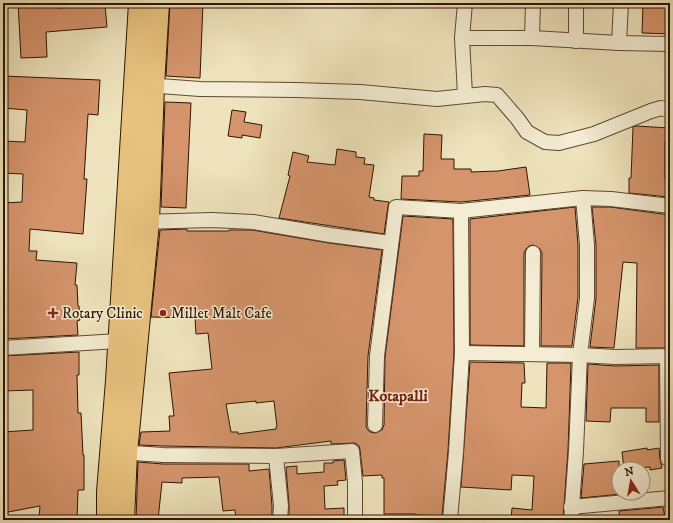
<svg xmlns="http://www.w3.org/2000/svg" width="673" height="523" font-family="'IM FELL DW Pica',serif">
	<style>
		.building { fill: #d5946c; stroke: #2e1403; fill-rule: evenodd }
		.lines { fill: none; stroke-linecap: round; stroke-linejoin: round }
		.minor-casing { stroke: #5e4831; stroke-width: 16 }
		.primary-casing { stroke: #2e1403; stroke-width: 24 }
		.minor { stroke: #f4edd3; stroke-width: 14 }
		.primary { stroke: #e7c27e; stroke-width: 22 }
		.poi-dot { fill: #8f2418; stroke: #f4edd3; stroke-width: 1.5 }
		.labels { text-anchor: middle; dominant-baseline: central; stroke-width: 3; stroke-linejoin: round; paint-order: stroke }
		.poi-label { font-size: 15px; fill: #2e1403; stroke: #f4edd3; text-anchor: start }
		.neighbourhood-label { font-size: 16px; font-weight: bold; fill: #7a1f14; stroke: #f4edd3 }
	</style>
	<rect width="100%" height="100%" fill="#eee3bc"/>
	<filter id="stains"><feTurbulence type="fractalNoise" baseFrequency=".005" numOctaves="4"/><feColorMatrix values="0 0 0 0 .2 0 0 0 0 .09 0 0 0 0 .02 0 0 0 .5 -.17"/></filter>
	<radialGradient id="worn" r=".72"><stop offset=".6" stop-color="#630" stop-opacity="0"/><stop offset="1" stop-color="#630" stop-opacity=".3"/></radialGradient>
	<!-- building -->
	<g class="building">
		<polygon points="18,3 57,3 57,8 105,5 107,27 46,32 47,57 21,58"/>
		<polygon points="170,3 203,3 200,78 166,76"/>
		<polygon points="643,3 670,3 670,34 642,33"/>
		<polygon points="3,76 100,80 98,115 88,114 84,179 87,179 83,234 30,229 29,251 37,251 36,260 77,263 75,285 77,285 78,306 79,306 80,320 77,321 78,335 3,339 3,203 22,202 23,174 3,173 3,141 25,142 27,110 3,108"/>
		<polygon points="165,102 191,103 186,208 161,207"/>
		<polygon points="232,110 246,112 244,122 262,125 260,138 242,135 242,138 228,136"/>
		<polygon points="636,126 670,128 670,141 665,141 665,179 670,179 669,197 629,193 629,178 631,178 633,127"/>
		<polygon points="424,134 442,135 441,159 454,159 454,169 471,169 471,172 498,171 526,167 530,195 461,202 401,199 402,176 419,176 419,171 423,171"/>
		<polygon points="337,149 356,152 356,157 365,158 364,164 374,165 369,197 374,198 374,200 389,202 388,206 384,234 279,218 290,176 288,175 293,152 309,156 307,162 335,165"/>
		<polygon points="575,207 578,245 578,297 572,346 541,346 542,253 540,249 533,245 529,246 526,249 524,253 524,346 470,345 470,219"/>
		<polygon points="592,207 610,207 670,215 670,348 636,348 637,263 623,262 614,348 590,347 596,298 596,245"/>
		<path d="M403,216L453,219L454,353L448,451L442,516L416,515V514H384V478H382V475L363,476L360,450L359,446L355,443L331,444V441L276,448L163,446L139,445L141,432L170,431L169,416H174L169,373L212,369L208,333L196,334L195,318L151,317L160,230L187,229V231H229V230H252L329,243L382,250L368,356L366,425L367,429L370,432L375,433L382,430L384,425L385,357ZM256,401V403L274,401L277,427H276V429L238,434V432H231L226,404Z"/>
		<polygon points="79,352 79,375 77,375 78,413 81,413 83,455 84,455 84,490 78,490 77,520 39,518 40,506 3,513 3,432 33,430 33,390 3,391 3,356"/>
		<polygon points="470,362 524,363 525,383 522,383 521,407 546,408 547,363 571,363 568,451 563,520 511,520 512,508 532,510 534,476 512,475 511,490 461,487"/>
		<polygon points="588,364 615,366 659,365 659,422 646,422 646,408 611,408 610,422 586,421"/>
		<polygon points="647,448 647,450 659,448 660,459 662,468 650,470 650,467 624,469 622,452"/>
		<polygon points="344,460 346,480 337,481 338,485 324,486 325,509 344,508 344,520 323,520 323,518 289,520 289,505 286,467 297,466 297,474 324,472 324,463 333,463 333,461"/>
		<polygon points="619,461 619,493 631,493 581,498 584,464"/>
		<polygon points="138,462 163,464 249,464 249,471 269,469 272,506 272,520 236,520 235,510 223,511 219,477 182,478 182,483 162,482 158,520 136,520"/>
		<polygon points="663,507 665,518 654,520 620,520 619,511"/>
	</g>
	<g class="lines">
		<defs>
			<g id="minor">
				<polyline points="576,3 576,41"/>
				<polyline points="462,38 532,38 619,43 670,44"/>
				<polyline points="532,38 533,3"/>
				<polyline points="619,43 621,3"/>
				<polyline points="146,85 200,89 296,90 360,92 437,99 485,94 497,95 517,118 527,132 545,142 559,143 594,134 651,111 661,108 670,111"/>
				<polyline points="465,95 462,38 465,3"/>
				<polyline points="140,222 212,220 253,222 330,235 391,243"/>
				<polyline points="3,348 119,341"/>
				<polyline points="462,353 580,355 615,357 670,356"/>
				<polyline points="532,354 533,253"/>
				<polyline points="667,357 668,459"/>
				<polyline points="375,425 377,356 396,207 461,211 583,198 611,199 670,206"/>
				<polyline points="118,452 163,455 276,456 352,451 355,482 355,520"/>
				<polyline points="276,456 281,506 280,520"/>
				<polyline points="571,507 670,498"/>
				<polyline points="450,520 456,452 462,353 461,211"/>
				<polyline points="571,520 576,451 580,355 587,298 587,245 583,198"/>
			</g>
			<g id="primary">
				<polyline points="108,520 108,492 117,381 140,3"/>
				<polyline points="123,520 126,453 148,222 153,86 158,3"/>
			</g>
		</defs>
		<!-- minor casing -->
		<use href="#minor" class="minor-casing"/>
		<!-- primary casing -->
		<use href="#primary" class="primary-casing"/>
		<!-- minor -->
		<use href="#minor" class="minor"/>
		<!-- primary -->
		<use href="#primary" class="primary"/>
	</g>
	<!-- markers -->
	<g class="poi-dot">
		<path d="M51 307h4v4h4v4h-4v4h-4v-4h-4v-4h4z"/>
		<circle cx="163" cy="313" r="4"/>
	</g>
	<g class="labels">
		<!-- poi labels -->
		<g class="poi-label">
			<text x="62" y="313">Rotary Clinic</text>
			<text x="171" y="313">Millet Malt Cafe</text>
		</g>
		<!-- neighbourhood labels -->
		<g class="neighbourhood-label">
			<text x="398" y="396">Kotapalli</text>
		</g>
	</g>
	<!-- margin -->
	<rect width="673" height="523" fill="none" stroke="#eee3bc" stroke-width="16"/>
	<rect x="4" y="4" width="665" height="515" fill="none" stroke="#2e1403" stroke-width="2"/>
	<rect x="8" y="8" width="657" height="507" fill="none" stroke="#2e1403"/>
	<!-- north arrow -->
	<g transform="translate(631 481) rotate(349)"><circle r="19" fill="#f4edd3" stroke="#a59680"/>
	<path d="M0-3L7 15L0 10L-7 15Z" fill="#8f2418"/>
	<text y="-6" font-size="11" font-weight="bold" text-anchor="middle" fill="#2e1403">N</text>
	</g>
	<rect width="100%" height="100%" filter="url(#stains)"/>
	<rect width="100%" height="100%" fill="url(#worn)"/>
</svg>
